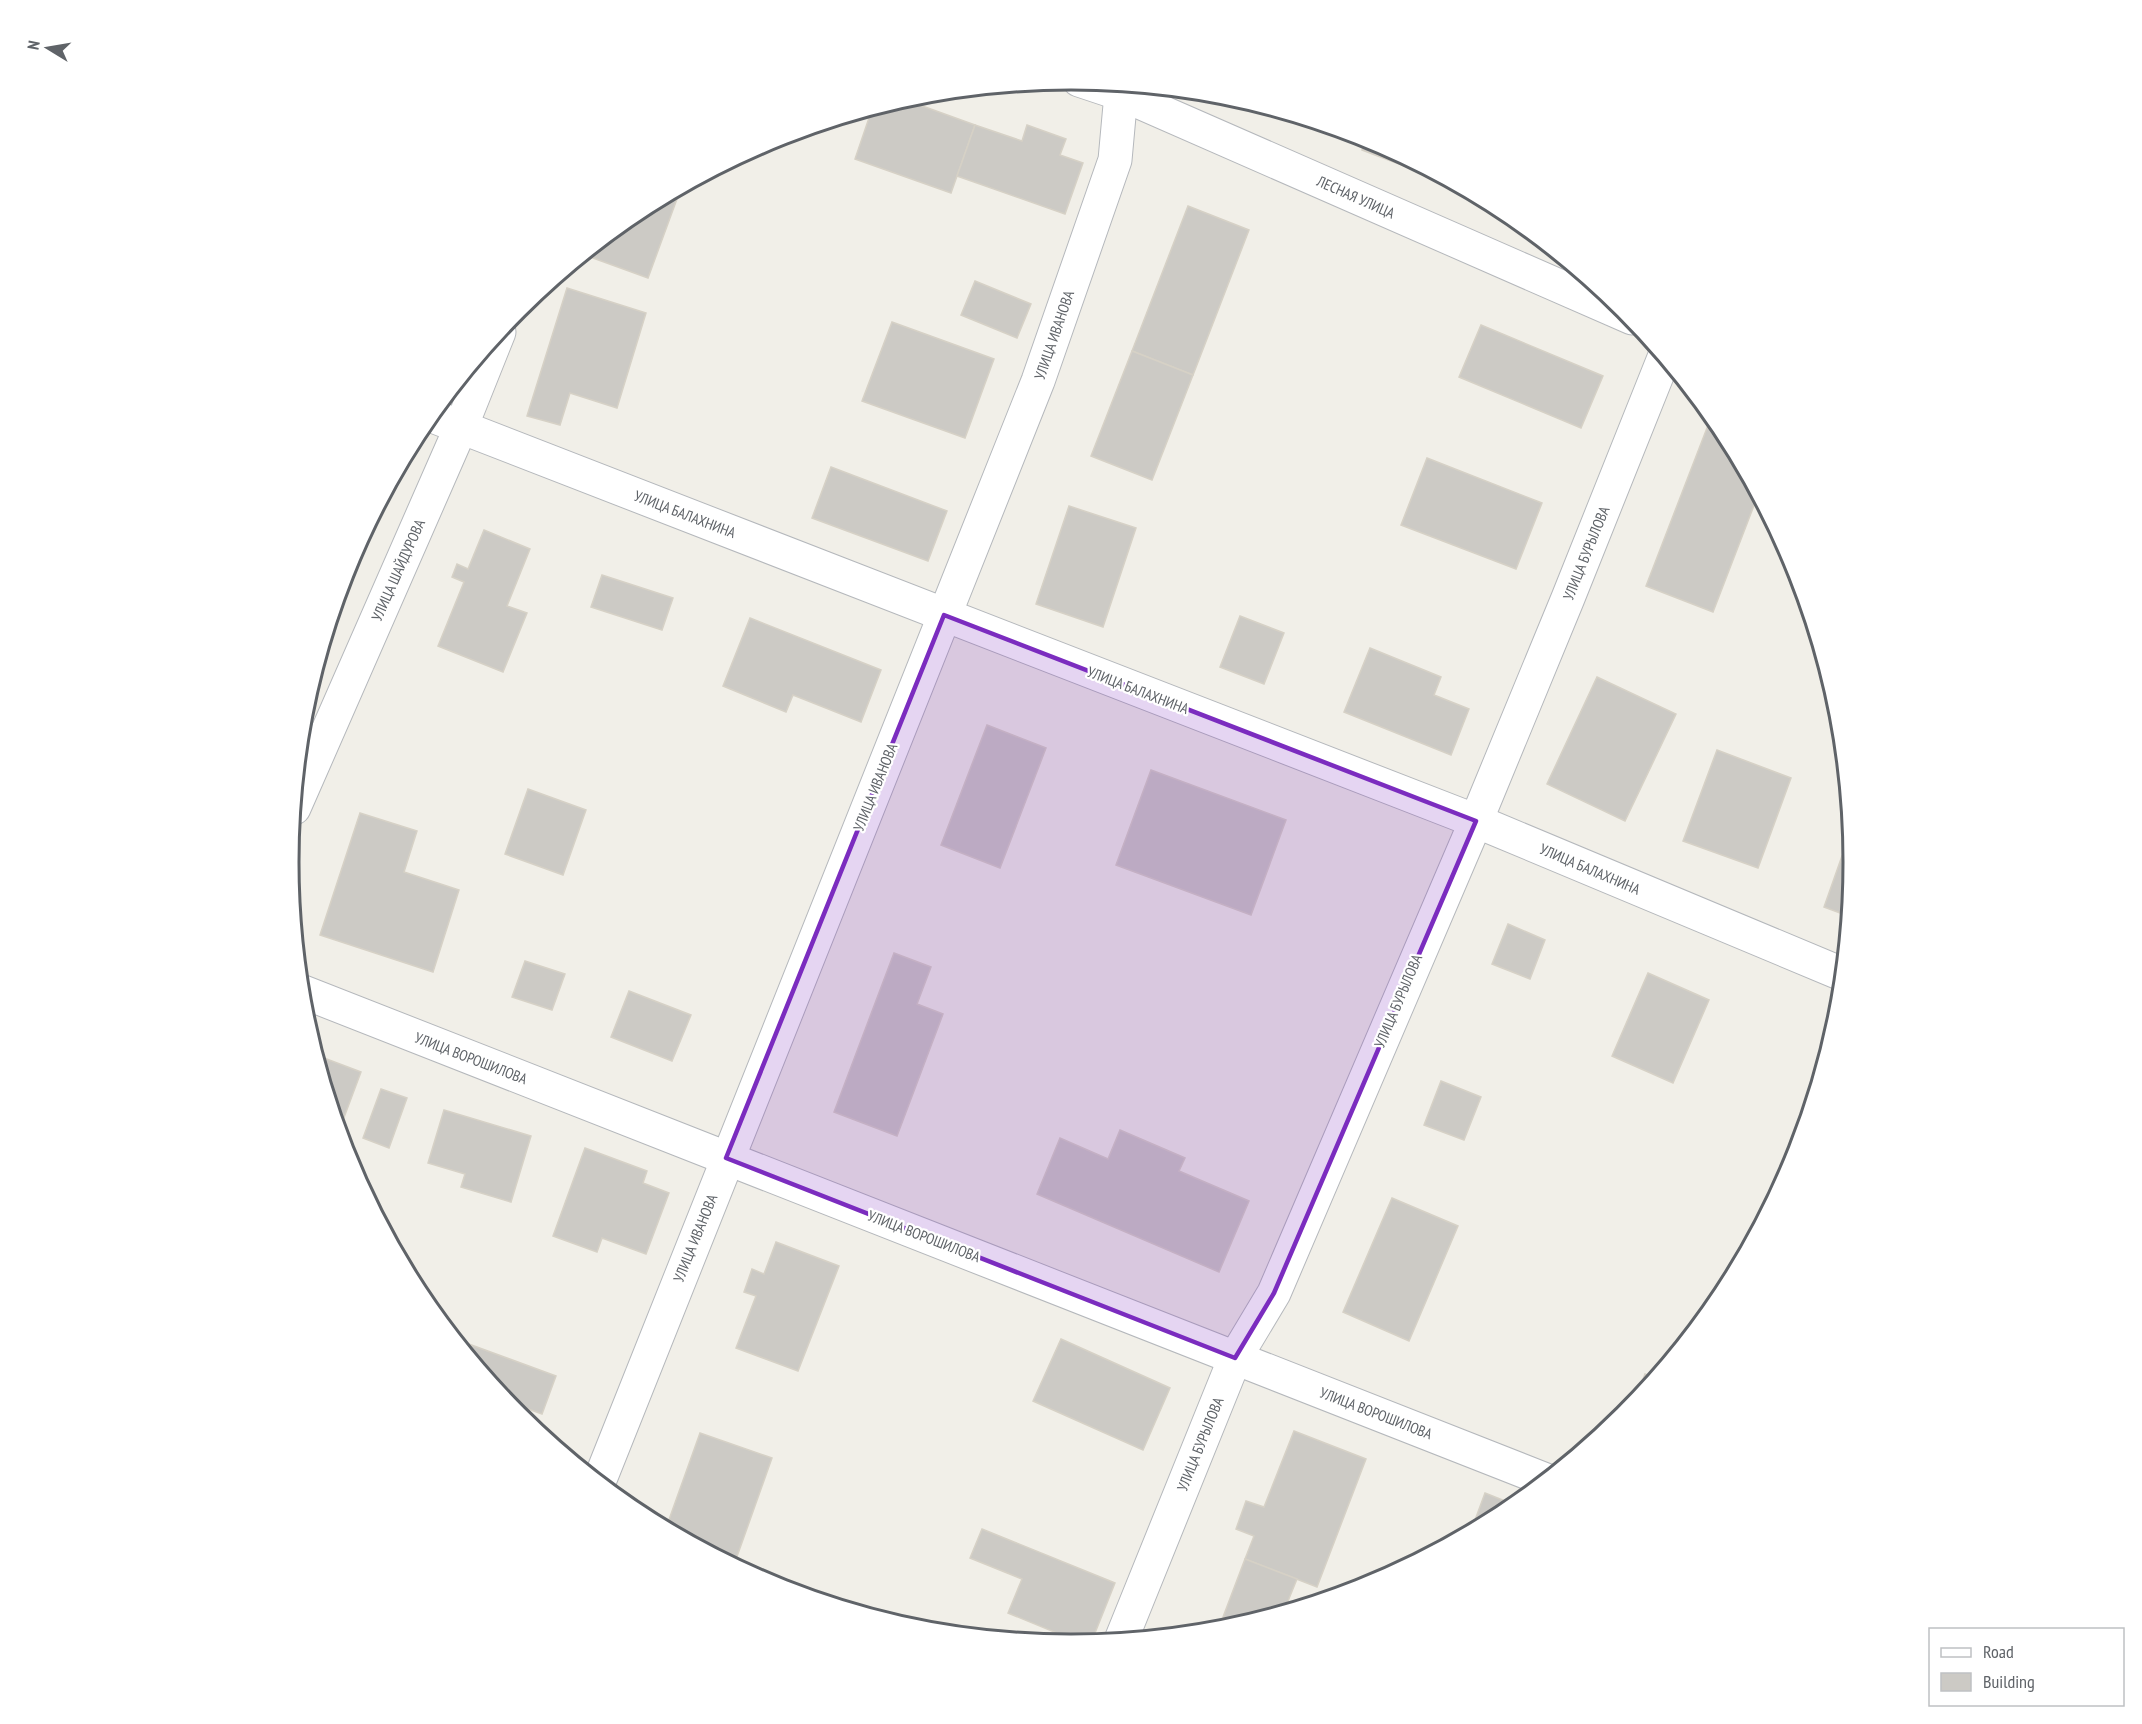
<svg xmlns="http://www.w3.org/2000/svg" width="2142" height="1724" font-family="'PT Sans Narrow',sans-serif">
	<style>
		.building { fill: #cccac5; stroke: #d6d1c6; stroke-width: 1.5 }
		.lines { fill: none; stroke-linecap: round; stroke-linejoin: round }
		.minor-casing { stroke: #b5b8bc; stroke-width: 35 }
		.minor { stroke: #fff; stroke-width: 33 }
		.marked { fill: #7b2cbf; fill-opacity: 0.2; stroke: #7b2cbf; stroke-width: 4.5; stroke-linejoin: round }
		.labels { text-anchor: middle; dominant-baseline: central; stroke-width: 4.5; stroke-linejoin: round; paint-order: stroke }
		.street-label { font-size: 15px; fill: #5f6368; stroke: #fff }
		.rim { fill: none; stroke: #5f6368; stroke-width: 3 }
	</style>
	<rect width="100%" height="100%" fill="#f1efe8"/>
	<!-- building -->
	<g class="building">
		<polygon points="903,99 975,125 951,193 855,159 872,109"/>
		<polygon points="975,125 1022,141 1027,125 1066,139 1060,155 1083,163 1065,214 957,176"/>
		<polygon points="1366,138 1371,139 1460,187 1362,150"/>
		<polygon points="681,188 648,278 593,258 599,242 637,211"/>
		<polygon points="1188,206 1249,230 1193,375 1132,351"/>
		<polygon points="975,281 1031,304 1017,338 961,315"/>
		<polygon points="567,288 646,313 617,408 570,393 560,425 527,416"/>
		<polygon points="892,322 994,359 965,438 862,401"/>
		<polygon points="1481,325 1603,376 1581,428 1459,377"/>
		<polygon points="1132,351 1193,375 1152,480 1091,456"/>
		<polygon points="1712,415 1722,428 1758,495 1713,612 1646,586"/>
		<polygon points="1427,458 1542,503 1516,569 1401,525"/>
		<polygon points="831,467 947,511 928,561 812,518"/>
		<polygon points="1069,506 1136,528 1103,627 1036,604"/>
		<polygon points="484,530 530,549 507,606 527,613 503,672 438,646 464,582 452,577 457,564 468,569"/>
		<polygon points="602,575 673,598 662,630 591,607"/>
		<polygon points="1240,616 1284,633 1264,684 1220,667"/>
		<polygon points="750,618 881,670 861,722 793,695 786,712 723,686"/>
		<polygon points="1370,648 1441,677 1434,695 1469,709 1451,755 1344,712"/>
		<polygon points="1597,677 1676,714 1625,821 1547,784"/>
		<polygon points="987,725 1046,748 1000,868 941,845"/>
		<polygon points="1717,750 1791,778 1758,868 1683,841"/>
		<polygon points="1151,770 1286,820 1251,915 1116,865"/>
		<polygon points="528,789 586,810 563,875 505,854"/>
		<polygon points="360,813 417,831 404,872 459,890 433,972 320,935"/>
		<polygon points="1842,856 1853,860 1848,916 1824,907"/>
		<polygon points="1508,924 1545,940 1530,979 1492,964"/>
		<polygon points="894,953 931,967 917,1004 943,1014 897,1136 834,1112"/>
		<polygon points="525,961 565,974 552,1010 512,997"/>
		<polygon points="1648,973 1709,1000 1673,1083 1612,1056"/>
		<polygon points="629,991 691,1015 672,1061 611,1037"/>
		<polygon points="316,1055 361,1072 339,1131"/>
		<polygon points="1441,1081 1481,1097 1464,1140 1424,1125"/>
		<polygon points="381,1089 407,1098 389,1148 363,1138"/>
		<polygon points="444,1110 531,1136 511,1202 461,1187 465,1174 428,1163"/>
		<polygon points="1120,1130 1185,1158 1179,1171 1249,1201 1219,1272 1037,1194 1060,1138 1108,1159"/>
		<polygon points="585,1148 647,1171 643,1183 669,1193 646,1254 602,1238 597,1252 553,1236"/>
		<polygon points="1392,1198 1458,1226 1409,1341 1343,1312"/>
		<polygon points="776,1242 839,1266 798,1371 736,1348 756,1296 744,1292 752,1269 764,1274"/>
		<polygon points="455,1339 556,1376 542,1414 520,1406 517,1414"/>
		<polygon points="1061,1339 1170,1388 1143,1450 1033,1401"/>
		<polygon points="1645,1374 1655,1378 1634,1404"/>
		<polygon points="1294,1431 1366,1459 1317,1587 1245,1559 1254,1536 1236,1529 1246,1501 1264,1507"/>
		<polygon points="700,1433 772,1458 734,1565 666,1528"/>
		<polygon points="1485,1493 1515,1505 1505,1513 1471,1531"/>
		<polygon points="982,1529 1115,1583 1091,1643 1081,1643 1008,1613 1022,1579 970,1558"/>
		<polygon points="1245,1559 1297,1579 1284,1611 1241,1624 1223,1617"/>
	</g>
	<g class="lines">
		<defs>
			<g id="minor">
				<polyline points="1079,80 1121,94 1632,318"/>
				<polyline points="430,415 1476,821 1842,974"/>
				<polyline points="294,808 461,427 499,332"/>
				<polyline points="301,991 1546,1480"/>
				<polyline points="599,1482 1038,381 1115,160 1121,94 1124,85"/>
				<polyline points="1121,1640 1235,1358 1274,1293 1476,821 1568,598 1664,358"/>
			</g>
		</defs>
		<!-- minor casing -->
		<use href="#minor" class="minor-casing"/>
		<!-- minor -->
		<use href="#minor" class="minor"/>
	</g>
	<!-- marked area -->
	<path class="marked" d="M944,615L1476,821L1274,1293L1235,1358L726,1158Z"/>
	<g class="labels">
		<!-- street labels -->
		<g class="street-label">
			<text transform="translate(1356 197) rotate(24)">ЛЕСНАЯ УЛИЦА</text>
			<text transform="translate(1054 335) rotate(-71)">УЛИЦА ИВАНОВА</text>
			<text transform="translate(685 514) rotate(21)">УЛИЦА БАЛАХНИНА</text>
			<text transform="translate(1586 553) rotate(-68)">УЛИЦА БУРЫЛОВА</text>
			<text transform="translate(398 570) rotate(-66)">УЛИЦА ШАЙДУРОВА</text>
			<text transform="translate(1138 690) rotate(21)">УЛИЦА БАЛАХНИНА</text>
			<text transform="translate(875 787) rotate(-68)">УЛИЦА ИВАНОВА</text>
			<text transform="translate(1590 869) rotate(23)">УЛИЦА БАЛАХНИНА</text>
			<text transform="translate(1398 1001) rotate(-67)">УЛИЦА БУРЫЛОВА</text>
			<text transform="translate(471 1058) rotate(21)">УЛИЦА ВОРОШИЛОВА</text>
			<text transform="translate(924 1236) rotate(21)">УЛИЦА ВОРОШИЛОВА</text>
			<text transform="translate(695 1238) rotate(-68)">УЛИЦА ИВАНОВА</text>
			<text transform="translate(1376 1413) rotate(21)">УЛИЦА ВОРОШИЛОВА</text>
			<text transform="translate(1200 1444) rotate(-68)">УЛИЦА БУРЫЛОВА</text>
		</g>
	</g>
	<!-- crop -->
	<path d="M0 0H2142V1724H0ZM299 862a772 772 0 1 1 1544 0a772 772 0 1 1-1544 0Z" fill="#fff" fill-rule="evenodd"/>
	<path class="rim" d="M299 862a772 772 0 1 1 1544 0a772 772 0 1 1-1544 0Z"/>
	<!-- legend -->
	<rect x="1929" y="1628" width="195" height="78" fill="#ffffff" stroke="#bfc1c3" stroke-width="1.5"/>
	<rect x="1941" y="1648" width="30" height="9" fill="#ffffff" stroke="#bfc1c3" stroke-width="1.5"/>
	<text x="1983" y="1658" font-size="18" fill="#5f6368">Road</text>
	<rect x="1941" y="1673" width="30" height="18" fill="#cccac5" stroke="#bfc1c3" stroke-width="1.5"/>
	<text x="1983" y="1688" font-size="18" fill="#5f6368">Building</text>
	<!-- north arrow -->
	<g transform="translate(48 48) rotate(281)" stroke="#ffffff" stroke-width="4.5" paint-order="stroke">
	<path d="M0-4.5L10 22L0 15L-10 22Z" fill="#5f6368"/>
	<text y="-9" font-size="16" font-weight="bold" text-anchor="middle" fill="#5f6368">N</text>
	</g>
</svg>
